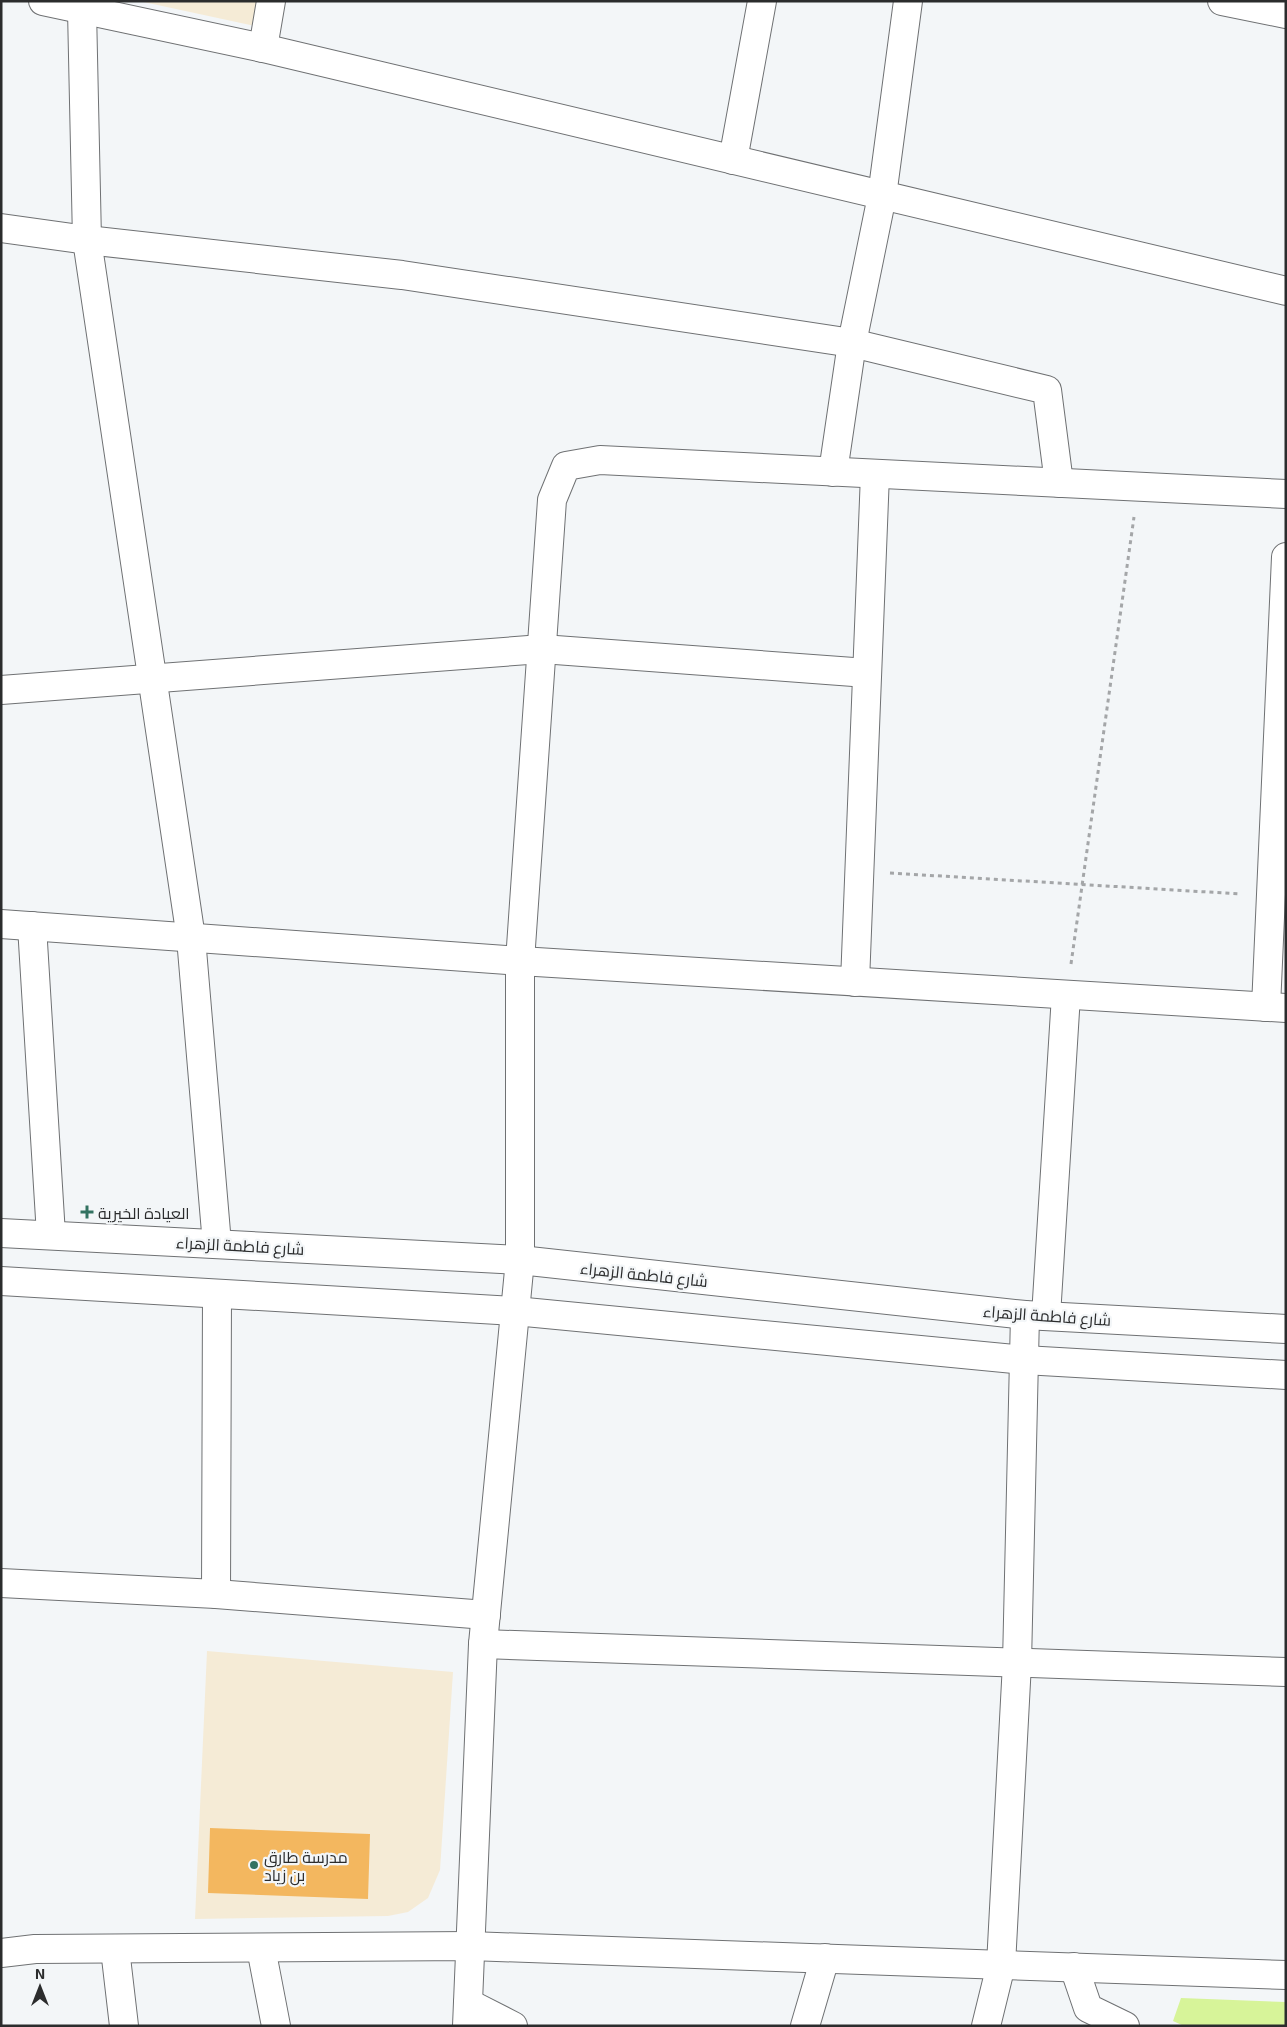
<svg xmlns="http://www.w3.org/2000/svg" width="1287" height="2027" font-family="'Exo 2',Cairo,sans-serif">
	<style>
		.education { fill: #f5ebd6 }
		.green { fill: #d7f499 }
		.building { fill: #f3b75f }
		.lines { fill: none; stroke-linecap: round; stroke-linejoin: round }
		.street-casing { stroke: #6f7173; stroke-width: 30 }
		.secondary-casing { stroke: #6f7173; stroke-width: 30 }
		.path { stroke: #a4a6a8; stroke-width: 3; stroke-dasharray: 4 4; stroke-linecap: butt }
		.street { stroke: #fff; stroke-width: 28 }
		.secondary { stroke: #fff; stroke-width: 28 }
		.poi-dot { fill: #327261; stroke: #f3f6f8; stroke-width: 2 }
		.labels { text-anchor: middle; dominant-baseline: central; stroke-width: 4.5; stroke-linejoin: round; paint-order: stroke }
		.poi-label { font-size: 16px; fill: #2b2c2d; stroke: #f3f6f8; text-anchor: start }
		.street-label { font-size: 16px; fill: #2b2c2d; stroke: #f3f6f8 }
	</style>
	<rect width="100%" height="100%" fill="#f3f6f8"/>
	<!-- education -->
	<g class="education">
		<polygon points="139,1 264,1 260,27"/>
		<polygon points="207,1651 453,1672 440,1870 428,1898 408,1912 388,1916 195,1919"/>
	</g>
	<!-- green -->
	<polygon class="green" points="1181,1998 1286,2002 1286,2026 1184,2026 1173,2021"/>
	<!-- building -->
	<polygon class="building" points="210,1828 370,1834 368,1899 208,1893"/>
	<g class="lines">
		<defs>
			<g id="street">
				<polyline points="43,1 263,48 1286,291"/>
				<polyline points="1222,1 1286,14"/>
				<polyline points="82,10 87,240 191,938 217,1244"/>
				<polyline points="263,48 271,1"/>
				<polyline points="733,160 762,1"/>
				<polyline points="1,228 87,240 402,275 852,343 1047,390 1059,483"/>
				<polyline points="833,472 852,343 882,196 908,1"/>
				<polyline points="1,690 542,649 867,673"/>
				<polyline points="1,924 520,961 1286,1008"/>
				<polyline points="32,926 51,1235"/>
				<polyline points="855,982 875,474"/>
				<polyline points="1266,1007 1286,557"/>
				<polyline points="1046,1316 1066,995"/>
				<polyline points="1,1583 216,1594 486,1615"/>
				<polyline points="216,1594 217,1294"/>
				<polyline points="483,1644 1286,1672"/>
				<polyline points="261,1948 276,2026"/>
				<polyline points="115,1949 124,2026"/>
				<polyline points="1,1953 35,1949 470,1946 1286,1975"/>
				<polyline points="1074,1967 1088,2008 1125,2026"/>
				<polyline points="468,2003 513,2026"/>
				<polyline points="467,2026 483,1644 520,1260 520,961 552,500 566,466 600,460 1286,494"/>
				<polyline points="805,2026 825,1958"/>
				<polyline points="986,2026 1001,1965 1017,1663 1025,1315"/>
			</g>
			<g id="secondary">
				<polyline points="1,1233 520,1260 1025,1315 1286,1329"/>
				<polyline points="1,1281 515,1311 1024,1360 1286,1375"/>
			</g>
		</defs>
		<!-- street casing -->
		<use href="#street" class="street-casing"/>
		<!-- secondary casing -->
		<use href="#secondary" class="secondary-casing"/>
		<!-- path -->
		<g class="path">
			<polyline points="890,873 1241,894"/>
			<polyline points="1071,964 1134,517"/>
		</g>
		<!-- street -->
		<use href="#street" class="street"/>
		<!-- secondary -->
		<use href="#secondary" class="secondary"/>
	</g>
	<!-- markers -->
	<g class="poi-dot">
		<path d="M84.5 1204.5h5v5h5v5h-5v5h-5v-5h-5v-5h5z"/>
		<circle cx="254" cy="1865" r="5"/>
	</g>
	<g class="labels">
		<!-- poi labels -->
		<g class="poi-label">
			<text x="98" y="1212">العيادة الخيرية</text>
			<text x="264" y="1856">مدرسة طارق<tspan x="264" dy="18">بن زياد</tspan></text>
		</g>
		<!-- street labels -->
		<g class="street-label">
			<text transform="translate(240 1245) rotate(3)">شارع فاطمة الزهراء</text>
			<text transform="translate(644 1274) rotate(6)">شارع فاطمة الزهراء</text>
			<text transform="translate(1047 1315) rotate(4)">شارع فاطمة الزهراء</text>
		</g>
	</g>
	<!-- border -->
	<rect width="1287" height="2027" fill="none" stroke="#2b2c2d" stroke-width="5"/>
	<!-- north arrow -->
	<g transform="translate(40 1987)" stroke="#f3f6f8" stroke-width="4" paint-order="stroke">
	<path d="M0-4L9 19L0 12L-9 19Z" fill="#2b2c2d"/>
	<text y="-8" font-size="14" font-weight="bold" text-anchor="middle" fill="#2b2c2d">N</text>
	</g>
</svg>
